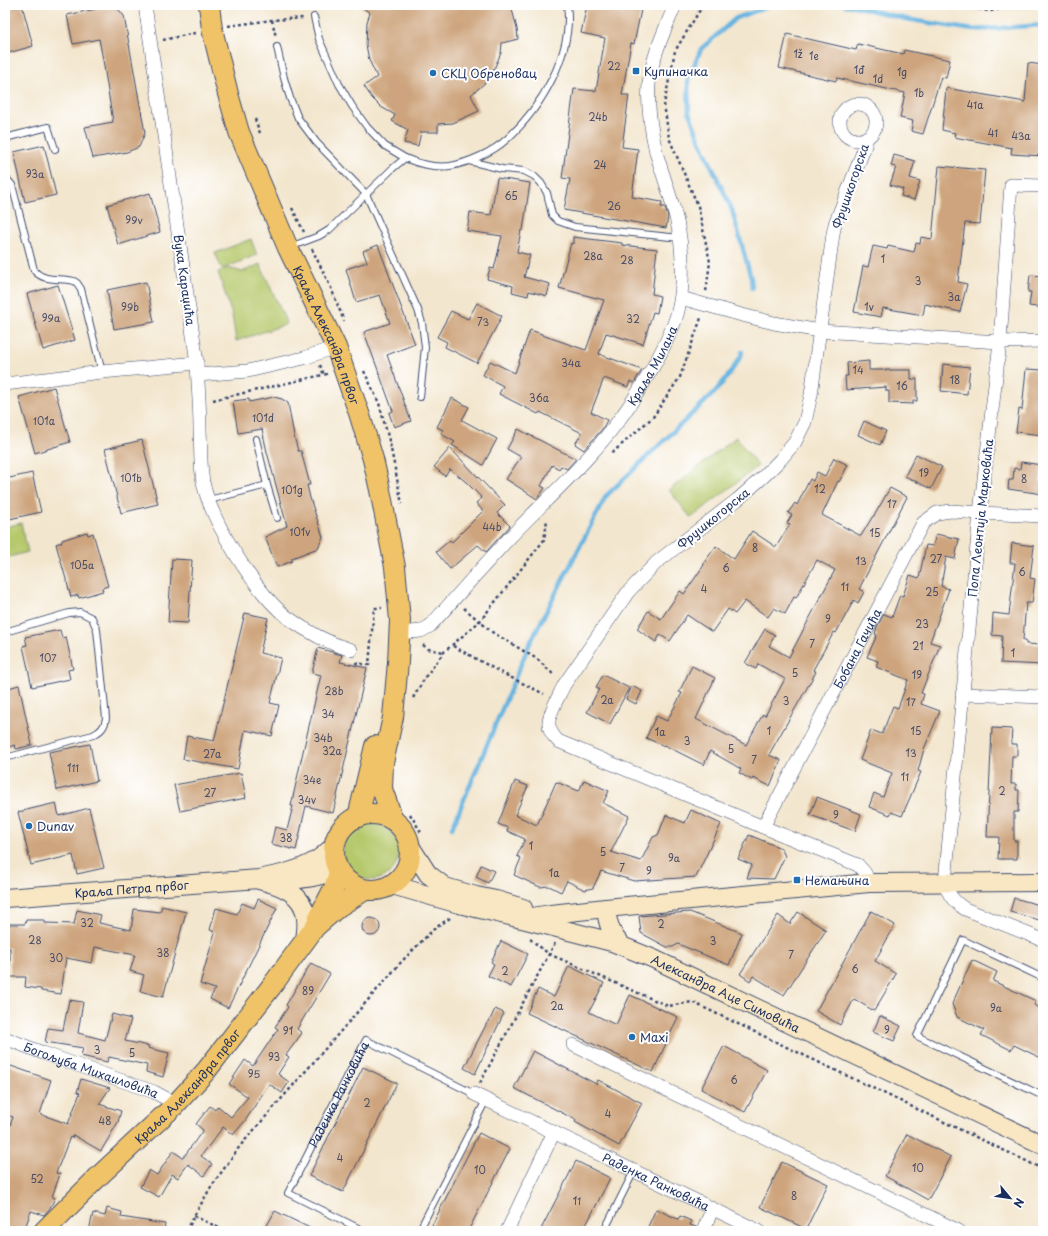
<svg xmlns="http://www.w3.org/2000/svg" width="1048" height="1236" font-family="'Playpen Sans',sans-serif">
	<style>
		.grass { fill: #b5c86b; stroke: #687c64 }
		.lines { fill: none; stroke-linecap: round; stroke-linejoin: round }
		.stream { stroke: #66b4e0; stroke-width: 4.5 }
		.building { fill: #cda47d }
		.lane-casing { stroke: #3b4a6f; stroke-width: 8 }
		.street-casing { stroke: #3b4a6f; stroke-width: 14 }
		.secondary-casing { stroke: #3b4a6f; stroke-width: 20 }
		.primary-casing { stroke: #3b4a6f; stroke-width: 22 }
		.path { stroke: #3b4a6f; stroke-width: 2.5; stroke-dasharray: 3 3; stroke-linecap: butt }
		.lane { stroke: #fff; stroke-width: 6 }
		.street { stroke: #fff; stroke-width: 13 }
		.secondary { stroke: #f9e7c3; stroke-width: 18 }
		.primary { stroke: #f0c369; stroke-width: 20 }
		.poi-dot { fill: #1f6fb2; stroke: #fff; stroke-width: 1.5 }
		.labels { text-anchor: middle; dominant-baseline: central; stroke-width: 4; stroke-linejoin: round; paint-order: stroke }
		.number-label { font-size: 10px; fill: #484c66 }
		.poi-label { font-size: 12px; fill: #1b2f5e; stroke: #fff; text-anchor: start }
		.street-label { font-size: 12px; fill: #1b2f5e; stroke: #fff }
	</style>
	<rect width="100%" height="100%" fill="#fff"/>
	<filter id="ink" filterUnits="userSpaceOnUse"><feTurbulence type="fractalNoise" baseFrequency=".025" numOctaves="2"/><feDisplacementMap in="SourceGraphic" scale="8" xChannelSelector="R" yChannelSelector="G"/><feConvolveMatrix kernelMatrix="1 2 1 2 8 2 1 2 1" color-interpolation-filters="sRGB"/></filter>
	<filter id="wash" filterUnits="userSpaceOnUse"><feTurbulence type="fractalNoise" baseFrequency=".012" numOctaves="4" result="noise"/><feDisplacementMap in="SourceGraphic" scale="16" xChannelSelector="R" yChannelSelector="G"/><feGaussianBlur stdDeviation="0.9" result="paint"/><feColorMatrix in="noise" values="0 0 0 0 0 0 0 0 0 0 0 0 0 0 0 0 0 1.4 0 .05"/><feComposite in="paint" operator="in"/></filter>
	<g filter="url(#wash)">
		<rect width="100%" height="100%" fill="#f3e6ce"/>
		<!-- grass -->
		<g class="grass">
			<polygon points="251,239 257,255 222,269 215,253"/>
			<polygon points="260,264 287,324 236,341 232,315 218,272 229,268 242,272"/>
			<polygon points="736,437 758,466 691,518 669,490"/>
			<polygon points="21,523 28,552 5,558 5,527"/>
			<circle cx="371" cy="852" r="28"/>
		</g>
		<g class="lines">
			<!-- stream -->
			<g class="stream">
				<polyline points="845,5 855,6 906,19 973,30 1043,25"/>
				<polyline points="752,288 751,278 732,210 700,141 689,112 688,80 701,49 736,18 773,5"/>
				<polyline points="452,828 529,645 606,496 714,393 728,376 741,356 742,352"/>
			</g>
		</g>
		<g id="blocks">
			<!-- building -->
			<g class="building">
				<polygon points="5,5 22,5 33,46 5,54"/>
				<polygon points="359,5 511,5 517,29 518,39 502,43 501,53 494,69 486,82 471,95 479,111 453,123 438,124 438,132 421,132 418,146 404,143 408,130 392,121 395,115 381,107 372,98 364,86 377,77 369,60 366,45 367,22 370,13"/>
				<polygon points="587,5 642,5 634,44 631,43 622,95 629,95 622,147 638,149 632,197 662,202 661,207 665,207 668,217 666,228 564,210 570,179 562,178 574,89 596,91 605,38 581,33"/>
				<polygon points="111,6 119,10 124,16 145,133 139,147 127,152 93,158 85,127 113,122 103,60 99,39 73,44 67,15"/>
				<polygon points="787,34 856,50 858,44 903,54 904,50 950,60 946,78 941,77 923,134 911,131 913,121 900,118 905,93 837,78 836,81 779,68"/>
				<polygon points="1028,63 1043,65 1043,156 1011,154 1012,148 954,137 955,133 942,130 946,88 1025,102"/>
				<polygon points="44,145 56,195 25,202 14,152"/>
				<polygon points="894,155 915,161 910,178 920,181 914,200 901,196 903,189 890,185 896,167 891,166"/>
				<polygon points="939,166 985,170 980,224 965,223 958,282 967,284 960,312 925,304 923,315 883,308 881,317 854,312 863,266 868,267 873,246 887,249 888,246 914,252 916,243 920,244 921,237 932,239"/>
				<polygon points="497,178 530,183 523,230 521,230 517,252 530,255 524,277 550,284 547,296 529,291 528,296 512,292 513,286 487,279 490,268 494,269 502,236 467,231 470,212 491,215"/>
				<polygon points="150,193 160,232 118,245 107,205"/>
				<polygon points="573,237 622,243 622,245 657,249 652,294 660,296 657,313 653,312 643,344 606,333 599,354 642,370 634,383 630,381 628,387 604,378 591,412 607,420 603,428 584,450 575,444 582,433 540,412 538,414 499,394 503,386 483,375 490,361 515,373 530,330 542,334 542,335 586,350 604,300 559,288 571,243 573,244"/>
				<polygon points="378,245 415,344 387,355 411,421 394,427 389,413 393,411 364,332 390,323 380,295 356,302 346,269 367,262 363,251"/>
				<polygon points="1030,275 1043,276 1043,308 1029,306 1031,292 1028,292"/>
				<polygon points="146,282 154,322 114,329 107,290"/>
				<polygon points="58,285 75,340 43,350 27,294"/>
				<polygon points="477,303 502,316 477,363 445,347 447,342 437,337 451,311 468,319"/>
				<polygon points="869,361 869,370 911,370 911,379 917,379 917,401 913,401 913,404 889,403 889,391 886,391 886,387 846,390 845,376 848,376 847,363"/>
				<polygon points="943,364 970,367 967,394 941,391"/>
				<polygon points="1026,369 1043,370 1043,435 1016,432 1019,409 1022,410"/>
				<polygon points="54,387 70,442 35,453 19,397"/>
				<polygon points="274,397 282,399 288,403 294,436 298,451 301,451 310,485 307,485 310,498 323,537 318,548 292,558 292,561 277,567 265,537 287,526 267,452 262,429 238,433 233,401 249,399 249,402"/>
				<polygon points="452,398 469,407 462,420 497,439 483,465 452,445 455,442 441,434 443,430 437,427"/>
				<polygon points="864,421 886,431 880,445 858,435"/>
				<polygon points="518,429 576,459 567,469 561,466 559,469 552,465 541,486 545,488 537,499 506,479 521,457 507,449"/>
				<polygon points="142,440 158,504 121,513 105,449"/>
				<polygon points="450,448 505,505 497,513 510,526 486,552 478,545 450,569 436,552 450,540 452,542 483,511 476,503 482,498 466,482 450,469 445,476 434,467"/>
				<polygon points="916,454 942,467 931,489 905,476"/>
				<polygon points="834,458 848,465 839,482 838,481 822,515 861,536 873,516 874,516 890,488 907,497 859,589 864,592 858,603 854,600 836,633 834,632 813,670 816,672 771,751 769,755 781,760 770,786 753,778 752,780 739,773 741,769 710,751 704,765 664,745 664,746 646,738 656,716 667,721 682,693 679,692 692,666 715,678 696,719 746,745 763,714 765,716 785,679 758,664 756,669 745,663 765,629 775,635 769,646 789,657 835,570 817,560 796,598 794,597 785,614 774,608 768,617 745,601 735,614 728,609 712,632 687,615 670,641 660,635 656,642 637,629 648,611 661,619 680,591 684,594 704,565 703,564 716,546 734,559 752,531 776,547 790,524 787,523 792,515 788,513 795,503 797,505 810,479 813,481 817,472 825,476"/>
				<polygon points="1021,462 1042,465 1040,482 1043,482 1043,494 1008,489 1009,480 1013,480 1014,468 1020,469"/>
				<polygon points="32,473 41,512 5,520 5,479"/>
				<polygon points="87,532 88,535 93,533 108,586 102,588 103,591 79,598 78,595 71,597 56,544 62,542 62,540"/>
				<polygon points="936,534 959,539 955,559 946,557 941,586 949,589 930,642 940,645 921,693 924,694 921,704 940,711 924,749 918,771 921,772 902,816 891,812 890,815 869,807 874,793 883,797 892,773 860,760 871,730 882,734 893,706 898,708 908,680 876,667 878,661 867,657 877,635 875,634 877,627 884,614 892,617 900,595 903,596 910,575 919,578 926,545 933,546"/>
				<polygon points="1012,543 1034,546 1030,578 1035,579 1032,603 1026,603 1023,640 1026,640 1026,644 1043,645 1043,665 1001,663 1002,636 992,635 993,613 1009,615 1015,563 1010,563"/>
				<polygon points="172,559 192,560 188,623 168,622"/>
				<polygon points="245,613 268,618 260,653 281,658 270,703 279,705 272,736 245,730 238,769 183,759 187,736 214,741"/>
				<polygon points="60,630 62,638 66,637 73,669 68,670 70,679 32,687 23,646 27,645 25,637"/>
				<polygon points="318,648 342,655 340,662 367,668 333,813 306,806 296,850 271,844 275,827 287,830 293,806 291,806 302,756 321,675 312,673"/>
				<polygon points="603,675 629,688 610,724 587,712 599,689 596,687"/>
				<polygon points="19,685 32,745 16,749 15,745 5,748 5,689"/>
				<polygon points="632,686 642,691 636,704 626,699"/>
				<polygon points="992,728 1012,729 1011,744 1017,744 1017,756 1012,756 1011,784 1016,784 1016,790 1019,790 1018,812 1014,812 1014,841 1017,841 1017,859 998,859 999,837 987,837"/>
				<polygon points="90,744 97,781 57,790 49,752"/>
				<polygon points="241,773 246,798 180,811 174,785"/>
				<polygon points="584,780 609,791 603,803 629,816 611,852 641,861 653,837 658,835 666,815 685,823 691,810 721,824 696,877 634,881 601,871 593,888 585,890 567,881 561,892 549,886 540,887 514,875 521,858 517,856 525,839 507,831 508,828 498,824 515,781 528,786 515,815 537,825 556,782 579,791"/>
				<polygon points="817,797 861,814 855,831 810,815"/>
				<polygon points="56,803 59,816 89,808 104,868 77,874 73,855 31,865 18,812"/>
				<polygon points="749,835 781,848 785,856 774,879 747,878 752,865 738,859"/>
				<polygon points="481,865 494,871 488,883 476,877"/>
				<polygon points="1014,898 1043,906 1043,921 1010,912"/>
				<polygon points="258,899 277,908 228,1008 210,999 215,989 200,984 215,932 210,930 216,908 237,914 242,903 254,908"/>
				<polygon points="162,906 186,912 163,997 140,991 144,975 130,971 135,955 95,947 92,963 66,958 61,994 41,991 41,989 25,987 26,977 10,977 10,948 5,948 5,924 25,924 26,920 45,920 45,923 74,924 77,910 101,915 99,923 131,930 134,909 160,912"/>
				<polygon points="871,911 895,925 875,961 896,974 874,1011 854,999 840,1025 816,1011"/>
				<polygon points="690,912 742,933 729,965 678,944 673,947 667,947 641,933 639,916"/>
				<polygon points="798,912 826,930 784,995 753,976 750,981 740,974 778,915 790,924"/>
				<circle cx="371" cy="927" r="9"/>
				<polygon points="501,941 528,954 511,987 488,976 494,964 491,962"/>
				<polygon points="972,960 997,972 993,981 1036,1001 1034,1005 1043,1009 1043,1059 1014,1045 1011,1050 981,1035 984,1030 957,1017 952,1004"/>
				<polygon points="311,963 330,974 297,1029 302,1033 286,1055 289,1057 278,1074 289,1082 282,1093 269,1084 245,1121 233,1135 223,1127 201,1156 212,1164 204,1176 188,1164 178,1178 172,1174 159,1197 140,1187 149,1170 157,1175 173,1151 183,1158 203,1130 196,1124 210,1106 215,1110 218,1106 231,1117 248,1097 229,1084 245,1060 253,1066 278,1029 275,1027 288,1007 286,1005"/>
				<polygon points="569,966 604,983 589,1012 616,1025 630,995 678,1017 653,1072 527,1013 538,989 554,997"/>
				<polygon points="69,1000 83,1002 78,1033 105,1040 112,1014 131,1019 125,1041 149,1046 148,1048 169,1053 163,1077 146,1072 147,1065 109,1057 107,1062 81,1056 83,1048 45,1042 48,1028 63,1030"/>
				<polygon points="495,1009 504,1013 475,1074 464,1068 488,1021 489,1022"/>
				<polygon points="880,1016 901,1026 894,1041 873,1032"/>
				<polygon points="724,1046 767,1070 745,1112 701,1089"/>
				<polygon points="533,1051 596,1084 598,1080 642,1103 619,1146 575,1122 576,1120 514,1088"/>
				<polygon points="8,1065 51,1080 40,1114 68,1124 80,1093 77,1092 81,1079 110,1088 99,1104 121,1111 118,1122 101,1151 73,1135 72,1138 70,1137 56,1173 60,1174 52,1197 55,1198 50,1208 44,1215 31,1211 24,1231 5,1231 5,1139 13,1117 5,1114 5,1074"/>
				<polygon points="363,1067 397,1083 343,1192 309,1176"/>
				<polygon points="479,1133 510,1149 468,1231 429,1231"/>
				<polygon points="907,1134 951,1157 928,1200 885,1176"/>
				<polygon points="576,1161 610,1178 583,1231 540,1231"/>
				<polygon points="782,1162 828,1184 806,1229 760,1207"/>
				<polygon points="107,1208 122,1212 121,1217 165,1224 164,1231 89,1231 93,1213 105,1216"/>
				<polygon points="656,1209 678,1219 680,1216 691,1221 690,1225 696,1227 695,1231 646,1231"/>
				<polygon points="275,1211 316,1231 264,1231"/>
			</g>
		</g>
	</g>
	<g filter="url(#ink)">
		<use href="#blocks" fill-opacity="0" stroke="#3b4a6f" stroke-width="1"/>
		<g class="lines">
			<defs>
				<g id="lane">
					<polyline points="314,17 319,39 339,84 352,106 367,127 385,146 405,158"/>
					<polyline points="277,47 284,78 290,98 298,118 316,142 366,194 418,310 422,323 425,347 420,397"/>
					<polyline points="5,138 48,127 55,149"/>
					<polyline points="469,161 502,169 524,171 534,176 541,183 547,193 552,215 558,221 575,227 680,238"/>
					<path d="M5,177L12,185L34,270C44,283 60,277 74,281L77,283L81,289L102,372"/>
					<path d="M290,247L319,236L329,230L392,169L405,158C419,164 434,168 450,166C468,163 493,152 507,139C541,108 574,53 567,5"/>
					<polyline points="267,485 277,518"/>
					<polyline points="209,500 267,485 256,439"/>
					<path d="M5,632L69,613L80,612L92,618L97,630L106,718C105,727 101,731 93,735L5,758"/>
					<polyline points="1043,978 963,940 917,1036 1043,1096"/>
					<path id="s1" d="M364,1231L288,1193L366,1040L474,1094"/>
					<polyline points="419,1231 486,1100"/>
					<polyline points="604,1231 634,1171"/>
				</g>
				<g id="street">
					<circle cx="858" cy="122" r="18"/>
					<path d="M867,137L864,149L835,224L833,234L811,395L805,422L795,442L781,459L763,477L737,500L657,562L628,592L564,685C560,694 550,711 549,721C548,729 553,736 558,741L763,827L858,865L865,873L869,883"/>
					<path d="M1043,186L1011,185L1000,342L980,513L945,882C948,895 954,902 965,909L1043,940"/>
					<polyline points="681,298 742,315 774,323 820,331 1000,342 1043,341"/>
					<path d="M197,363C198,386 200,408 200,430C201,447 200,465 203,482C211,521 255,592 287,617C306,631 328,643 351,650"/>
					<polyline points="198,375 248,371 304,358 336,347"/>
					<polyline points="5,384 102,372 197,363 145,5"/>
					<path id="s2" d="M401,633L421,631L430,626C459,594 487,561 517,530C554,492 594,456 624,413C635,398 644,382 653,367C663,349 673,330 678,311C683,291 683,266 681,246C678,214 665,183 656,152C651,130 647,106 649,84C652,56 665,30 675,5"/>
					<polyline points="962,694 1043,697"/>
					<path id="s3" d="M763,827L923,523L937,513L951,511L980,513L1043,516"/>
					<path id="s4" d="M5,1038L43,1053L154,1092L169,1100L174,1106"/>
					<polyline points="573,1045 959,1231"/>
					<path id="s5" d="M474,1094L759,1231"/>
					<polyline points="507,1231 554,1132"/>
					<polyline points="703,1231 712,1210"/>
				</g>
				<g id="secondary">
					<polyline points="410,846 428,874 445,887 476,896 496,900 523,908"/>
					<path d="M259,880C280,885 304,893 306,918C307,925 306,933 305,940"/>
					<path d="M285,880C304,880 321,876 338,870"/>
					<path id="s6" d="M392,885L459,904L522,919L612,942L654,959L1043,1145"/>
					<path id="s7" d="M5,898L259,879C278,875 298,871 315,861C322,857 329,850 335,845"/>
					<path d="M606,908C607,923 611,935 622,946"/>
					<polyline points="526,918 551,914 606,908 869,883 1043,882"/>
				</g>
				<g id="primary">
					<path id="s8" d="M209,5L212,29L228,94L239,132L288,248L336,347L360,416L373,459L380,490L395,567L400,620L398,662L393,717L383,763L382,789L393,820"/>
					<circle cx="372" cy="852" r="38"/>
					<polyline points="358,817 375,746"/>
					<polyline points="318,919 335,886 339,872"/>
					<path id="s9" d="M44,1231L99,1176L174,1106L206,1071L271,987L315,927L338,907L365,890"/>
				</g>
			</defs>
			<!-- lane casing -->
			<use href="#lane" class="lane-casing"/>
			<!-- street casing -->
			<use href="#street" class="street-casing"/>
			<!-- secondary casing -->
			<use href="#secondary" class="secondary-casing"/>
			<!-- primary casing -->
			<use href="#primary" class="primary-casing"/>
			<!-- path -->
			<g class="path">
				<polyline points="703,5 675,51 664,104 669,138 698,206 710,262 706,292"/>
				<polyline points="949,5 990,11 1023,5"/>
				<polyline points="272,20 276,37"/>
				<polyline points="228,26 272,20 304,18"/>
				<polyline points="163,40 195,33"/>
				<polyline points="255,119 260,133"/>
				<polyline points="292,208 304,232"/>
				<polyline points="312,249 331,288 344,321"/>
				<polyline points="320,365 324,375"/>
				<polyline points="364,371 379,403 390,444 402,504"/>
				<polyline points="213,400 327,374"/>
				<polyline points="612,453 653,417 680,377 701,318"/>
				<polyline points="464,608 492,632 537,659 554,675"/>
				<polyline points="423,645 428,649 444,652"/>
				<polyline points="453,646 500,672 544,694"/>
				<polyline points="355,663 369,665 374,608 382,608"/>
				<polyline points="413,698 426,676 444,652 480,621 544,540 547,520"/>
				<polyline points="410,814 422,834"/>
				<polyline points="530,939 549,954 668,1006 692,1002 1043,1169"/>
				<polyline points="480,1083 555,943"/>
				<polyline points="194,1216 226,1231"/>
				<polyline points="187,1231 194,1216 211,1187 240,1146 403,960 434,929 450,918"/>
			</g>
			<!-- lane -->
			<use href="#lane" class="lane"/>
			<!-- street -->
			<use href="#street" class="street"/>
			<!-- secondary -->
			<use href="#secondary" class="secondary"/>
			<!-- primary -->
			<use href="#primary" class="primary"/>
		</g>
	</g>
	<!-- markers -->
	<g class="poi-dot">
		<rect x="632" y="67" width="8" height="8" rx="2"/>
		<circle cx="433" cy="73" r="4"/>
		<circle cx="29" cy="826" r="4"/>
		<rect x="793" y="876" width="8" height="8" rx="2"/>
		<circle cx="632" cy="1037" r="4"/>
	</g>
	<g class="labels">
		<!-- number labels -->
		<g class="number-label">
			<text x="798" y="53">1ž</text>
			<text x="814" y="55">1e</text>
			<text x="614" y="65">22</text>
			<text x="859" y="69">1đ</text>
			<text x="902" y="71">1g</text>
			<text x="878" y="78">1d</text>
			<text x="919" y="92">1b</text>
			<text x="975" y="104">41a</text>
			<text x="598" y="116">24b</text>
			<text x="993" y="132">41</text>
			<text x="1021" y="135">43a</text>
			<text x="600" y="164">24</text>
			<text x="35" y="173">93a</text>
			<text x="511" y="195">65</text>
			<text x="614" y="205">26</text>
			<text x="134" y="219">99v</text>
			<text x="593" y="255">28a</text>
			<text x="883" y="258">1</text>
			<text x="627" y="259">28</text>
			<text x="918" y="280">3</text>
			<text x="954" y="296">3a</text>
			<text x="130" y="306">99b</text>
			<text x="869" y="306">1v</text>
			<text x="51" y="317">99a</text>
			<text x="633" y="318">32</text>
			<text x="483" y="321">73</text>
			<text x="571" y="362">34a</text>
			<text x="858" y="369">14</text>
			<text x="955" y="379">18</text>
			<text x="902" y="385">16</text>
			<text x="539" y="397">36a</text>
			<text x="263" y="417">101d</text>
			<text x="44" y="420">101a</text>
			<text x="924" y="472">19</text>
			<text x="131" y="477">101b</text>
			<text x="1024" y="478">8</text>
			<text x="820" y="488">12</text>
			<text x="292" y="489">101g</text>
			<text x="892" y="503">17</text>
			<text x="492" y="526">44b</text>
			<text x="300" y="531">101v</text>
			<text x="875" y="532">15</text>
			<text x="755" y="547">8</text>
			<text x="936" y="558">27</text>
			<text x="861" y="560">13</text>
			<text x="82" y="564">105a</text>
			<text x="726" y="567">6</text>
			<text x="1022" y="571">6</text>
			<text x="845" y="586">11</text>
			<text x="704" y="588">4</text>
			<text x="932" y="591">25</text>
			<text x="828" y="618">9</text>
			<text x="922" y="623">23</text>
			<text x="812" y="643">7</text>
			<text x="918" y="645">21</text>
			<text x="1013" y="652">1</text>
			<text x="48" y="657">107</text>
			<text x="795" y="672">5</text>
			<text x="917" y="674">19</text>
			<text x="334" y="690">28b</text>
			<text x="607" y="699">2a</text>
			<text x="786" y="700">3</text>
			<text x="911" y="701">17</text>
			<text x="328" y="713">34</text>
			<text x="769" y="730">1</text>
			<text x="916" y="730">15</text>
			<text x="660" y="731">1a</text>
			<text x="323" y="737">34b</text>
			<text x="687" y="740">3</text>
			<text x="731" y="748">5</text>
			<text x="332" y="750">32a</text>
			<text x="911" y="752">13</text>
			<text x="212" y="753">27a</text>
			<text x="754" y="759">7</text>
			<text x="73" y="767">111</text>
			<text x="905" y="776">11</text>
			<text x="312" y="779">34e</text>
			<text x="1002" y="790">2</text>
			<text x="210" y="792">27</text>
			<text x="307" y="799">34v</text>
			<text x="836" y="814">9</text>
			<text x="286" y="837">38</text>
			<text x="531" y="845">1</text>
			<text x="603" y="851">5</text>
			<text x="674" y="857">9a</text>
			<text x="622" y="867">7</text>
			<text x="649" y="870">9</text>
			<text x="554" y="872">1a</text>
			<text x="87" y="922">32</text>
			<text x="661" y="923">2</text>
			<text x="35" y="939">28</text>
			<text x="713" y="940">3</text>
			<text x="163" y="952">38</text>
			<text x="791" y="954">7</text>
			<text x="56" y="957">30</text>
			<text x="855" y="968">6</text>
			<text x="505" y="970">2</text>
			<text x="308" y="990">89</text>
			<text x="557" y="1005">2a</text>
			<text x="996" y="1007">9a</text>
			<text x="887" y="1029">9</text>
			<text x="288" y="1030">91</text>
			<text x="97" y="1049">3</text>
			<text x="132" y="1052">5</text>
			<text x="274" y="1056">93</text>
			<text x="254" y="1073">95</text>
			<text x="734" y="1079">6</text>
			<text x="367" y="1102">2</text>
			<text x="608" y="1113">4</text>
			<text x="105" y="1120">48</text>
			<text x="340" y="1157">4</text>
			<text x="918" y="1167">10</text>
			<text x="480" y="1169">10</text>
			<text x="37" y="1178">52</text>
			<text x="794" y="1195">8</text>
			<text x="577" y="1200">11</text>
		</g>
		<!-- poi labels -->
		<g class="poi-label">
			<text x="644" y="71">Купиначка</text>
			<text x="441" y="73">СКЦ Обреновац</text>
			<text x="37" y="826">Dunav</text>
			<text x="805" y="880">Немањина</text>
			<text x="640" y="1037">Maxi</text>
		</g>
		<!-- street labels -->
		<g class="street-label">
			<text transform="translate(850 186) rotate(-71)">Фрушкогорска</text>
			<text transform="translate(185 280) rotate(82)">Вука Караџића</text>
			<text stroke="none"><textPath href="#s8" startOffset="352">Краља Александра првог</textPath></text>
			<text stroke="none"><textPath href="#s2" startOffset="374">Краља Милана</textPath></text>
			<text transform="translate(713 518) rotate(-39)">Фрушкогорска</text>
			<text transform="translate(980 518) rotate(-84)">Попа Леонтија Марковића</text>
			<text stroke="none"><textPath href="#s3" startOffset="202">Бобана Гачића</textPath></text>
			<text stroke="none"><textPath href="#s7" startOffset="127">Краља Петра првог</textPath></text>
			<text stroke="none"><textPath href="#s6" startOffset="352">Александра Аце Симовића</textPath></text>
			<text stroke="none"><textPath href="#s4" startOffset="92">Богољуба Михаиловића</textPath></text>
			<text stroke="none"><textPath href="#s9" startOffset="204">Краља Александра првог</textPath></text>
			<text stroke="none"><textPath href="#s1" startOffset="196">Раденка Ранковића</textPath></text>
			<text stroke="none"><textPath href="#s5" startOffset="202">Раденка Ранковића</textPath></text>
		</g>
	</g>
	<!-- margin -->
	<rect width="1048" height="1236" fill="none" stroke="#fff" stroke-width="20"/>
	<!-- north arrow -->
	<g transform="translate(1010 1198) rotate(119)" stroke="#ffffff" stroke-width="3" paint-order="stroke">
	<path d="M0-3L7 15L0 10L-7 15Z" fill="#1b2f5e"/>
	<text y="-6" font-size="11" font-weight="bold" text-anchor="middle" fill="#1b2f5e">N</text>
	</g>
</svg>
